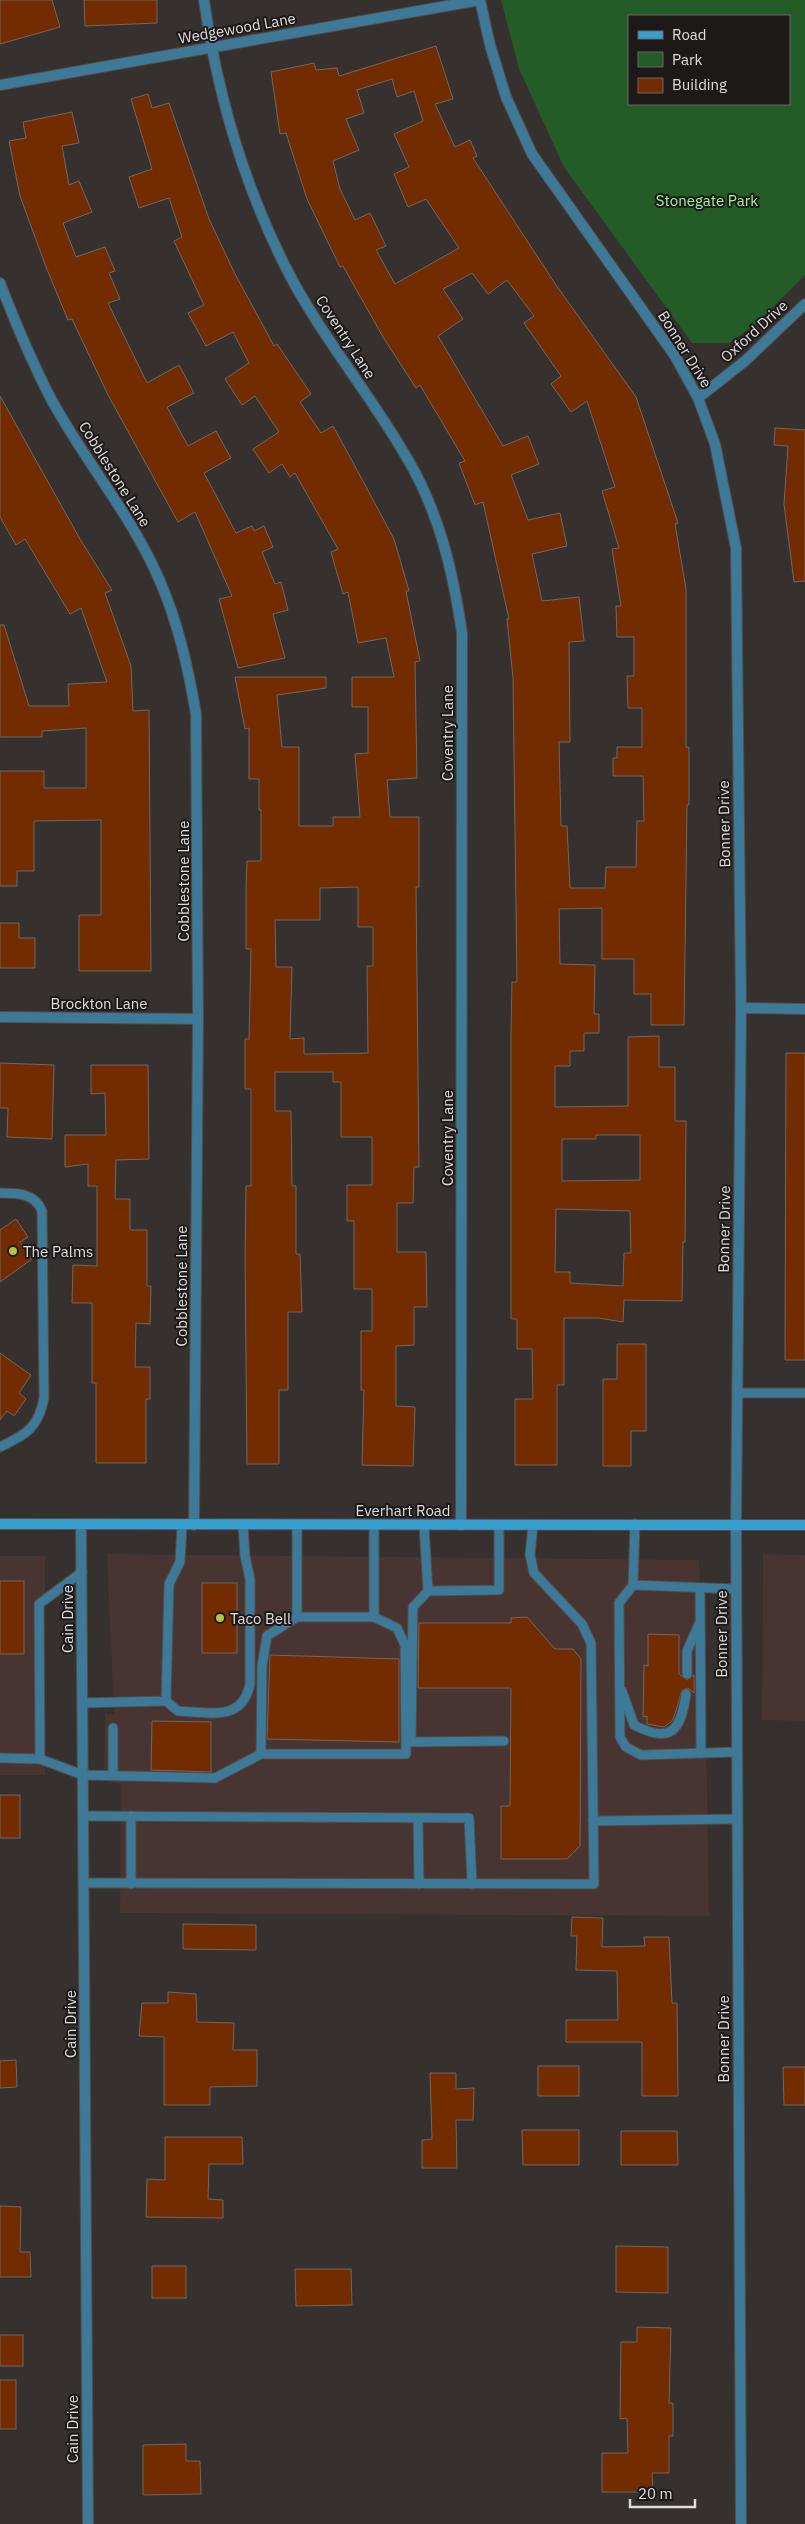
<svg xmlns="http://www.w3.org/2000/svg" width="805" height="2524" font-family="'IBM Plex Sans',sans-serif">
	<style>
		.commercial { fill: #483431 }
		.green { fill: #245c28; fill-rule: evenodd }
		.building { fill: #732b00; stroke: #6f6865; fill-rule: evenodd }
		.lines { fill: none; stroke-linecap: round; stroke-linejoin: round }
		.service-casing { stroke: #514c4a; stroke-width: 11 }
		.minor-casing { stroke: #514c4a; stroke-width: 12 }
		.tertiary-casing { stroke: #514c4a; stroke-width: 12 }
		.secondary-casing { stroke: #514c4a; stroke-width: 12 }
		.service { stroke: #3e7997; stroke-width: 9 }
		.minor { stroke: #3e7997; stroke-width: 10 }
		.tertiary { stroke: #3e7997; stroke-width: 10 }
		.secondary { stroke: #38a0d1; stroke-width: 10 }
		.poi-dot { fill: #b5c249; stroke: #1c1918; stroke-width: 2 }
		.labels { text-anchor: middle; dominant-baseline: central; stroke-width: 4; stroke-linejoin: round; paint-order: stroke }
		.street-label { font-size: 15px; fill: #e0dcdb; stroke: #1c1918 }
		.park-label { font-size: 15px; fill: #9df5a0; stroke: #1c1918 }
		.poi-label { font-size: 15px; fill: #e0dcdb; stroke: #1c1918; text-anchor: start }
	</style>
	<rect width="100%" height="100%" fill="#36302e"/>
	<!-- commercial -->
	<g class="commercial">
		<polygon points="107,1554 699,1560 707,1782 709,1916 120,1913 121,1784 104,1781 105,1714 114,1714"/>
		<polygon points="763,1554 805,1555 805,1721 762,1720"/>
		<rect x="0" y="1556" width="45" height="219"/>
	</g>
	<!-- green -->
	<path class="green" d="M501,0H805V275L756,324L729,343H692L564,167L519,69ZM629,16H789V104H629Z"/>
	<!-- building -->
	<g class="building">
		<polygon points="0,0 52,0 60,27 0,44"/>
		<polygon points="84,0 157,0 157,23 85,26"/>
		<path d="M436,46L453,99L435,104L455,147L470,140L477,156L473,158L556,285L636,397L678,523L675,524L686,589V747H689V805H687L684,1025H651V994H634V959H602V908L559,909L560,964L595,965L594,1014H599V1033H584V1051H570V1066H555V1107L628,1106V1037L659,1036V1067H675V1121H686L685,1242H683L682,1301L624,1300L623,1322L598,1318H564V1385H557V1465H515V1399H533L532,1349H517V1319H511V1031L512,982H517L513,678L507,619H509L483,502L475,505L459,463L465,461L420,385L416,388L383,337L343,266L340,267L307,199L286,133L280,134L271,72L314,63L316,70L337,68L339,76ZM392,79L397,97L414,91L423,121L394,134L409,167L394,174L408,207L426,199L459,248L395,284L376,250L386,246L370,213L355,220L340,189L333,161L359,150L346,119L364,113L357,90ZM472,273L488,294L507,280L534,316L524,323L561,376L551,384L571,412L587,401L615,487L602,491L619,548L612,549L621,606H616L617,637H634V676H627L628,708H642V747H617V758H613V776H643L644,821H637L636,867H606L605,888H570L567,826H561L559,742H570L569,642L584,641L579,597L542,601L532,554L567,546L560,513L528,520L511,475L539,464L528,436L503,446L438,336L463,319L443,289ZM596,1135H640V1180L562,1181V1139H596ZM556,1209L630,1211L631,1253H624L623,1286L570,1283V1272H555Z"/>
		<path d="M148,94L152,108L169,103L209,219L234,272L274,346L277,344L311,394L300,402L321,433L333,426L350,457L394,539L409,591H406L420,661L415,662L417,778L387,780L390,817H419V887H416L419,1167H414L413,1203H397V1252H426L427,1307H414V1345L396,1346V1406L415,1407L413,1466L362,1465L364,1390H361V1331H372V1289H354V1221H347V1185H372V1137H341V1082H333V1072H275V1111H291L292,1186H296V1254H300L302,1312H288V1390H279V1464H247L245,1256L246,1186H251V1089H245V1039H249L251,949H246V890L247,861H261V810H259V779H249V728L245,729L235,677H326V688L277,695L282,747H299V826H333V817H360L355,754L368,753V707H352V677H394L386,638L358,643L348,592L343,594L331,552L338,549L295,473L290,477L282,464L269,473L253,449L279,432L255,396L242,405L225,379L249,363L233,332L206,346L188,313L204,305L174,241L182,237L169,198L139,208L129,177L152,169L131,99ZM358,887V927H373V966H367L368,1053L304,1054V1038L290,1039L292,967H276L275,920H320V888Z"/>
		<polygon points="72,112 79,143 62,146 69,185 79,181 92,212 63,223 76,257 105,247 115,271 109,273 120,299 108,303 147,383 179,365 194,393 167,407 188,446 216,431 231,458 204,473 236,533 252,526 254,531 264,526 273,547 262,552 275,584 281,582 288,610 273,614 285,658 238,668 219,599 232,596 195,512 178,522 108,395 72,319 68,320 46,267 20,196 9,141 26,138 23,122"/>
		<polygon points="0,396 80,539 112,590 105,593 131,666 133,711 149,710 151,971 79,971 79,915 101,915 101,820 34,821 34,871 17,871 17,886 0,886 0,771 44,771 44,788 86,788 86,728 42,731 42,737 0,737 0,625 4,625 29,706 69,706 68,684 107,682 81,608 70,614 25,539 16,545 0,517"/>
		<polygon points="775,428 805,430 805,581 794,582 784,504 788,446 774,445"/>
		<polygon points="0,923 19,923 19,938 35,938 35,968 0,968"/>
		<polygon points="786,1053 805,1053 805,1360 785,1360"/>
		<polygon points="0,1063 54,1065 52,1139 7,1137 8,1108 0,1108"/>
		<polygon points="91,1065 148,1065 149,1159 116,1160 115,1199 130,1199 130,1230 147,1230 147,1286 151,1286 150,1324 136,1323 135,1367 150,1367 150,1399 146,1399 146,1463 96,1463 96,1383 92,1383 92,1303 72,1303 73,1265 97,1266 97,1186 88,1186 88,1164 65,1167 65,1135 106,1135 105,1093 91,1094"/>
		<polygon points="16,1219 28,1237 20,1242 32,1259 0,1282 0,1230"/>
		<polygon points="617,1344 646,1344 646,1431 631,1431 631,1466 603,1466 603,1379 617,1379"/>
		<polygon points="0,1353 31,1375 19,1393 26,1399 14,1416 7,1411 0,1420"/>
		<rect x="0" y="1581" width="24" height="73"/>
		<rect x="202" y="1583" width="35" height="70"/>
		<polygon points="527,1617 555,1649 573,1649 581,1659 580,1846 567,1859 501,1859 501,1806 510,1806 511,1688 418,1688 419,1623 511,1623 511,1618"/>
		<polygon points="648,1634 679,1635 679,1674 687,1680 694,1675 694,1693 688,1688 682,1690 675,1714 672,1721 664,1727 647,1724 647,1716 643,1717 644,1665 648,1666"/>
		<polygon points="270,1655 399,1659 399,1742 267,1739"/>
		<polygon points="152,1721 211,1722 211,1772 151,1770"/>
		<rect x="0" y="1795" width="20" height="43"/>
		<polygon points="572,1917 603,1918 602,1947 645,1946 644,1937 669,1937 672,2003 677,2003 678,2096 642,2096 642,2042 566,2042 566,2020 618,2020 617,1971 576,1970 577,1936 571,1936"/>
		<polygon points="183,1924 256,1925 256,1950 183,1949"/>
		<polygon points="168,1992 196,1994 197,2022 234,2023 233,2050 257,2050 257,2086 210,2087 210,2105 164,2105 164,2037 139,2036 142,2003 168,2003"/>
		<polygon points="16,2060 17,2087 0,2088 0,2061"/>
		<rect x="538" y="2066" width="41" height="30"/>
		<polygon points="783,2067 805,2067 805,2105 784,2105"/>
		<polygon points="430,2073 456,2073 456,2089 474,2088 473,2120 456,2120 457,2168 422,2168 422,2140 432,2139"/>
		<polygon points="522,2130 579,2130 579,2165 523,2165"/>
		<polygon points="621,2131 677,2131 678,2165 621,2165"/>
		<polygon points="165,2137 242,2137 243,2164 209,2164 208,2199 223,2200 223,2218 146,2217 147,2179 165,2180"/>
		<polygon points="0,2206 21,2207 20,2252 30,2252 31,2277 0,2277"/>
		<polygon points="616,2246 668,2247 668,2293 616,2292"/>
		<rect x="152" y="2266" width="34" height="32"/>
		<polygon points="295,2269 351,2269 352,2305 296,2306"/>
		<polygon points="637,2327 671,2328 669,2403 673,2403 673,2436 669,2436 669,2473 652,2473 653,2492 602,2492 602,2453 628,2453 627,2418 620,2419 621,2342 637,2342"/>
		<rect x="0" y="2335" width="23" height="31"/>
		<rect x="0" y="2380" width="16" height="49"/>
		<polygon points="186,2444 186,2461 200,2461 201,2494 143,2495 143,2445"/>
	</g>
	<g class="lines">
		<defs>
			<g id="service">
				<path d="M0,1193C17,1193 35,1193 42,1211L44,1398C38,1429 26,1434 0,1447"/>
				<polyline points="737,1393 805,1393"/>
				<polyline points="635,1524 633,1585 619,1603 620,1737 626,1747 641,1755 737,1752"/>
				<polyline points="297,1525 297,1617 374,1617 374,1525"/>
				<polyline points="424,1525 428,1591 499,1590 499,1525"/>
				<polyline points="633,1585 736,1589"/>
				<polyline points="700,1588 701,1753"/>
				<polyline points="428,1591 413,1607 411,1742 504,1741"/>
				<polyline points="297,1617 267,1636 262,1666 261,1754 406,1754 405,1645 397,1628 374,1617"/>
				<polyline points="687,1674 687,1651 699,1624"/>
				<path d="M622,1691L634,1725C672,1745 681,1729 686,1694"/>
				<path d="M166,1701L178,1711C208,1712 242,1723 250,1684V1579L245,1556L243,1525"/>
				<polyline points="82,1703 166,1701 169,1584 180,1562 182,1525"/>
				<polyline points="0,1758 40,1759 83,1775 215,1778 261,1754"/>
				<polyline points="40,1759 39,1604 82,1572"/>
				<polyline points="113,1775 113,1728"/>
				<polyline points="83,1816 469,1818 472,1884"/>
				<polyline points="418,1818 419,1884"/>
				<polyline points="593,1821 737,1819"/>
				<polyline points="84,1883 594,1884 591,1643 582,1624 534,1573 530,1555 533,1525"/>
				<polyline points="131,1884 131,1816"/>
			</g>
			<g id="minor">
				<path d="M204,0C217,93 243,182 285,266C319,334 369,392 407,458C439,512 453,571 462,633L461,1525"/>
				<polyline points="0,85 480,0"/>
				<path d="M0,283C15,322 31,360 50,397C83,459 131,514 159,579C178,622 188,667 196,714L198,1019L194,1525"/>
				<polyline points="698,398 745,361 805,304"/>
				<polyline points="741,1008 805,1009"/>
				<polyline points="0,1017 198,1019"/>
				<polyline points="81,1525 88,2524"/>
			</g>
			<polyline id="tertiary" points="480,0 490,45 506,97 532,154 675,356 698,398 715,444 736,548 741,1008 736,1524 741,2524"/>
			<polyline id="secondary" points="0,1524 805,1525"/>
		</defs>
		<!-- service casing -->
		<use href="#service" class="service-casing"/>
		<!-- minor casing -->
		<use href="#minor" class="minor-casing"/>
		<!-- tertiary casing -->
		<use href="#tertiary" class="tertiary-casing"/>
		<!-- secondary casing -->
		<use href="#secondary" class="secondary-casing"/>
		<!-- service -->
		<use href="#service" class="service"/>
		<!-- minor -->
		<use href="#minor" class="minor"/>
		<!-- tertiary -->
		<use href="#tertiary" class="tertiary"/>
		<!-- secondary -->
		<use href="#secondary" class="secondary"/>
	</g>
	<!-- markers -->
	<g class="poi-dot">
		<circle cx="13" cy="1251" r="5"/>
		<circle cx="220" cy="1618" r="5"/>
	</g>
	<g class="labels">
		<!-- street labels -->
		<g class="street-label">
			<text transform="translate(237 28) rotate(-10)">Wedgewood Lane</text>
			<text transform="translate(754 331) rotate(-42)">Oxford Drive</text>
			<text transform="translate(346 337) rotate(57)">Coventry Lane</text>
			<text transform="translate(685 349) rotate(58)">Bonner Drive</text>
			<text transform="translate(115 474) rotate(58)">Cobblestone Lane</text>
			<text transform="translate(447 733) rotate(-90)">Coventry Lane</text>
			<text transform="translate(724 824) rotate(-91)">Bonner Drive</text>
			<text transform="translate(183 881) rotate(-90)">Cobblestone Lane</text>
			<text x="99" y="1003">Brockton Lane</text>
			<text transform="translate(447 1138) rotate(-90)">Coventry Lane</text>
			<text transform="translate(724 1229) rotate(-89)">Bonner Drive</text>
			<text transform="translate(181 1286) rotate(-90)">Cobblestone Lane</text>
			<text x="403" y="1510">Everhart Road</text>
			<text transform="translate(67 1619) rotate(-90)">Cain Drive</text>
			<text transform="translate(721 1634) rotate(-90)">Bonner Drive</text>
			<text transform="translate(70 2024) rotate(-90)">Cain Drive</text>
			<text transform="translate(723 2039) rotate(-90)">Bonner Drive</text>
			<text transform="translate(72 2429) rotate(-90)">Cain Drive</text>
		</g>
		<!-- park labels -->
		<g class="park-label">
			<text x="707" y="200">Stonegate Park</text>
		</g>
		<!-- poi labels -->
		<g class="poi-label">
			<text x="23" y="1251">The Palms</text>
			<text x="230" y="1618">Taco Bell</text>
		</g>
	</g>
	<!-- legend -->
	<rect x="628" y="15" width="162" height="90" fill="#1c1918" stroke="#6a6766"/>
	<rect x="638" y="31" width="25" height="8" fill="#38a0d1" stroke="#6a6766"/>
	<text x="672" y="40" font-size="15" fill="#e0dcdb">Road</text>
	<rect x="638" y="52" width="25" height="15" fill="#245c28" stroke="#6a6766"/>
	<text x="672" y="65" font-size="15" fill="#e0dcdb">Park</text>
	<rect x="638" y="78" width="25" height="15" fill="#732b00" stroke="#6a6766"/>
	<text x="672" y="90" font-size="15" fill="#e0dcdb">Building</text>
	<!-- scale -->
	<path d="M630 2499v8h65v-8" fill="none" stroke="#e0dcdb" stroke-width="2.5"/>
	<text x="638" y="2499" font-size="15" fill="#e0dcdb" stroke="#1c1918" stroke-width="4" paint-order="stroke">20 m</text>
</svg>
